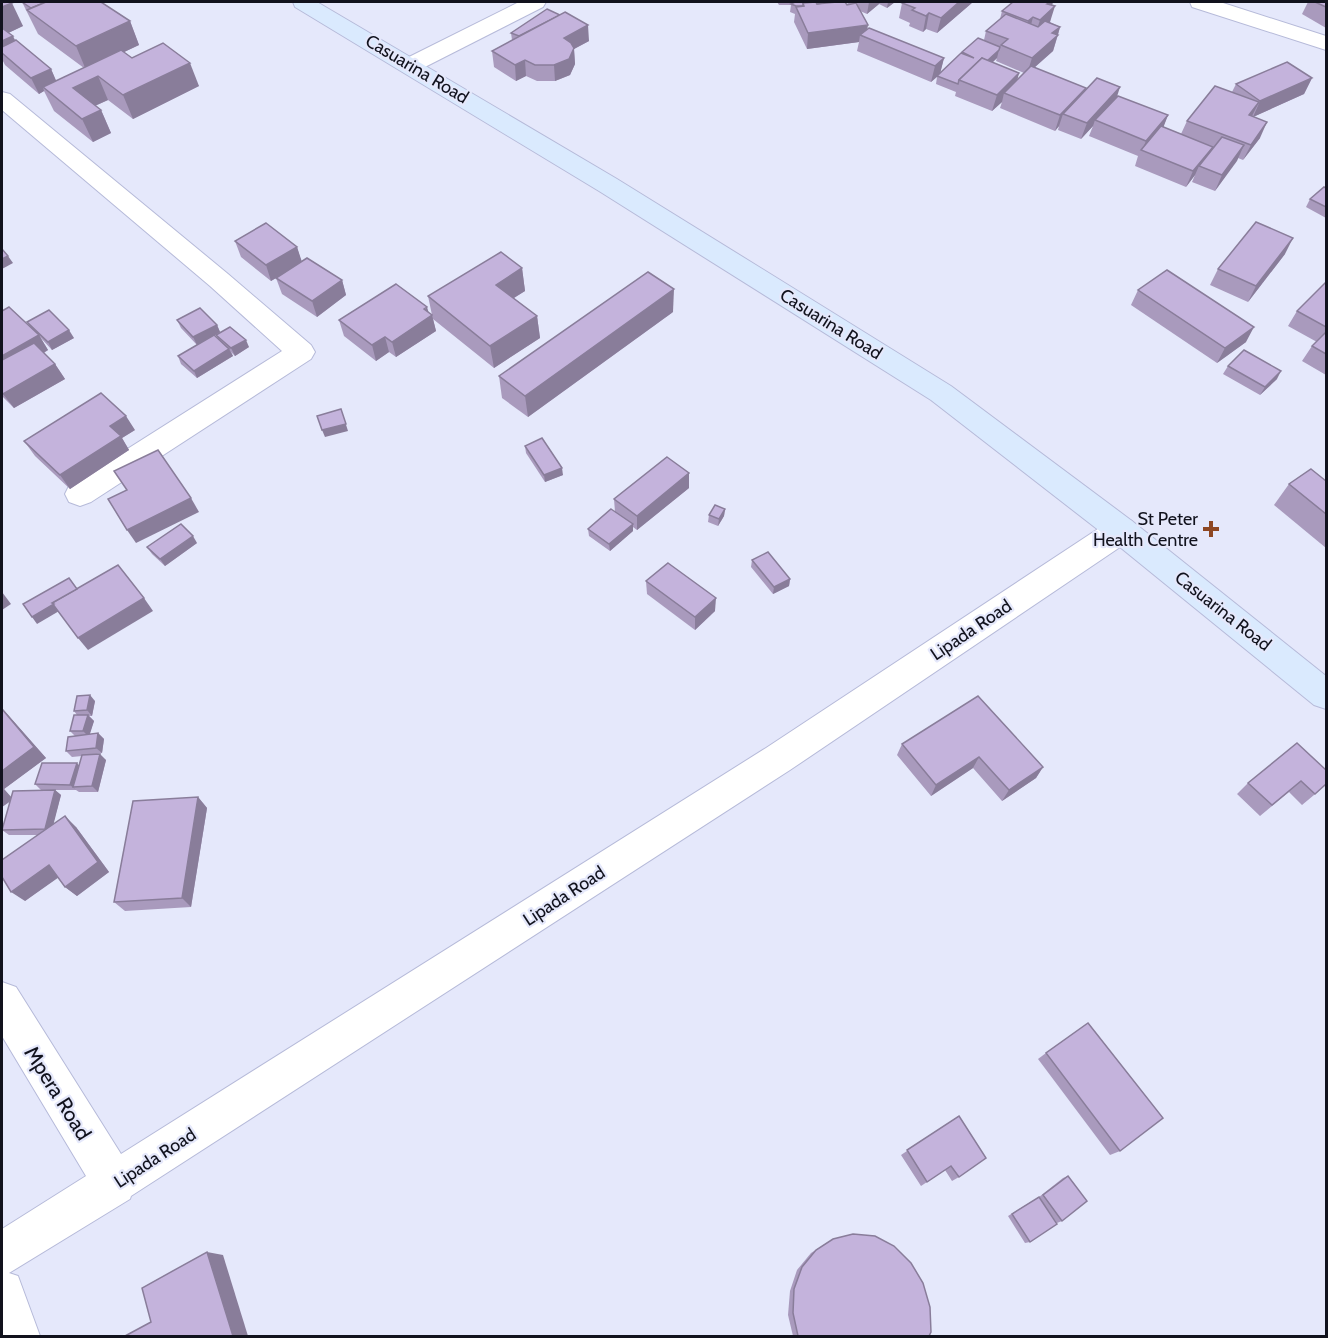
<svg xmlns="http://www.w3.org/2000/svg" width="1328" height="1338" font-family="Cabin,sans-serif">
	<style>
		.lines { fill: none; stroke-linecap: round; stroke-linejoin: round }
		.street-casing { stroke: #b6bad9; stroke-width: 2 }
		.secondary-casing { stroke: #b6bad9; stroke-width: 2 }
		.street { fill: #fff; fill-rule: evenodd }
		.secondary { fill: #daeafe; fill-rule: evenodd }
		.wall { fill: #a99abd; fill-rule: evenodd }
		.shaded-wall { fill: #897d9a }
		.building { fill: #c4b3dc; stroke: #897d9a; stroke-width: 1.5 }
		.poi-dot { fill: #8e4723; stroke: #e5e8fb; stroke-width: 2 }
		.labels { text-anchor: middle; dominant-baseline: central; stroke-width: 4.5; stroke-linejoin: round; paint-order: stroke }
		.street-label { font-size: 18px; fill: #11121d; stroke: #e5e8fb }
		.poi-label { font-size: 18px; fill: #11121d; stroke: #e5e8fb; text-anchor: end }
		.near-street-label { font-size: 21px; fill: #11121d; stroke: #e5e8fb }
	</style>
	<rect width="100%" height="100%" fill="#e5e8fb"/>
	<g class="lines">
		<defs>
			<g id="street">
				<polygon points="519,2 546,2 543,7 419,70 411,72 403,70 400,65 403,60"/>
				<polygon points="1190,2 1220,2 1326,36 1326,50 1192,7"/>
				<polygon points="2,92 10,94 228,274 311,345 315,352 311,359 91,502 80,506 69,502 65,494 69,486 282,351 210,286 2,110"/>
				<polygon points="1121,518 1132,521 1136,530 1132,539 790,770 131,1196 130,1199 9,1273 18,1276 40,1336 2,1336 2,1229 86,1176 2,1036 2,982 16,987 121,1154 766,748 1110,521"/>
			</g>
			<polygon id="secondary" points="293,2 317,2 617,179 951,386 1132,521 1326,676 1326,709 1314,705 1110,539 931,400 599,191 295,7"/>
		</defs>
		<!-- street casing -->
		<use href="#street" class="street-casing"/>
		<!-- secondary casing -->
		<use href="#secondary" class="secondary-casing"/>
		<!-- street -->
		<use href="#street" class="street"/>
		<!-- secondary -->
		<use href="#secondary" class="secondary"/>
	</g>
	<!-- wall -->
	<g class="wall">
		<polygon points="2,2 23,26 8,33 15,41 51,69 56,81 84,68 38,34 22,2 130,21 139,45 124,52 132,58 199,86 133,119 108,100 95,106 101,110 111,133 93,142 54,111 44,91 39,94 5,65 2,59"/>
		<path d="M777,2H819L823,3L847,5L848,2H895L887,8L879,4L867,14L860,11L867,29L944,58L940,73L961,53L962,52L984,40L986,31L1000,19L1002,11L1052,5L1050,22L1060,27L1058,35L1053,51L1034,68L1086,88L1085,91L1117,97L1168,115L1163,127L1181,134L1187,121L1232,92L1236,84L1312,78L1304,94L1253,117L1260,138L1243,160L1238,158L1215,191L1192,182L1195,175L1186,187L1135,166L1138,156L1089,136L1093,126L1081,139L1058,130L1059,126L1055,131L1000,108L1002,102L992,111L955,96L956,92L936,84L937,77L931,82L857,51L859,42L807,49L794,22L795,14L790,12L791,5H779ZM997,58L996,61L1024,73L1017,80L1019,73L992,63Z"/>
		<polygon points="973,2 937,33 926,29 923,32 909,26 910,23 899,18 902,3"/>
		<polygon points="1308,2 1326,2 1326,28 1302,14"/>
		<polygon points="511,33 589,41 574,49 575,64 570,75 555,81 537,81 526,76 516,81 494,67 492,51 512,40"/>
		<polygon points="1326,188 1326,218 1306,207 1310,199"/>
		<polygon points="235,241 297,247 301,261 342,280 346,295 317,317 282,294 276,278 283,274 271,281 241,257"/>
		<polygon points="1285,254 1248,302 1210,285 1218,269"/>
		<polygon points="522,268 525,291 514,298 537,316 540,338 494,368 433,319 436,331 396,357 389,352 376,361 344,336 339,320 429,313 432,315 428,296"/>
		<polygon points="1326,282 1326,375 1302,361 1312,346 1317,342 1288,326 1297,311"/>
		<polygon points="1138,290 1246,342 1217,363 1131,305"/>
		<polygon points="2,311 31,328 27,322 74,338 52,350 40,337 48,350 44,353 55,364 65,379 14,408 2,396"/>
		<polygon points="673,312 528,417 502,398 499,376"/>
		<polygon points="177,320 217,325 220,332 214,336 218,339 216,335 249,347 235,356 231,352 233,356 197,378 181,364 178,356 197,345 181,328"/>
		<polygon points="1228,366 1277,379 1260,395 1223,374"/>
		<polygon points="135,430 122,438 129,450 70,489 35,456 24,441"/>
		<polygon points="525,446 563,475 545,482 526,453"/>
		<polygon points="1326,481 1326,548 1274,505 1289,484"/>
		<polygon points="689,488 637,530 633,527 633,531 610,551 589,536 588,529 615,512 614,499"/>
		<polygon points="725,509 724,516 718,526 708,522 709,515"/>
		<polygon points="197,543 165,566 152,554 147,547"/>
		<polygon points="752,560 790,579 789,586 773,594 751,567"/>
		<polygon points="646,581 715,611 695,630 647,594"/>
		<polygon points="95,701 92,716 89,716 94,721 89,735 98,733 104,739 102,753 91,755 106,760 98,792 79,792 76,790 41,790 35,784 79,765 82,756 72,757 66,751 75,736 70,731 77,715 74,711"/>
		<polygon points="5,712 46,758 4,789 11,798 55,790 61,795 53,824 76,827 109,872 77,896 65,887 58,877 25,901 38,835 9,835 2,830 11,801 2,807"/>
		<polygon points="1297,743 1326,785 1302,805 1289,792 1260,816 1237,794 1248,783"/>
		<polygon points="902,744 1043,767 1036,778 1002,801 973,768 931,796 897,755"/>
		<polygon points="198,797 207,808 191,907 125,911 114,902"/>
		<polygon points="1046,1053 1120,1151 1110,1155 1038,1059"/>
		<polygon points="959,1116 959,1177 952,1181 945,1170 921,1186 901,1155"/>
		<polygon points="1068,1176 1062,1221 1057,1223 1041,1200 1030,1242 1025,1243 1008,1216 1039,1197 1063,1178"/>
		<polygon points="833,1239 929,1336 793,1336 788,1315 790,1291 797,1270 811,1253"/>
	</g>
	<!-- shaded-wall -->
	<g class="shaded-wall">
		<polygon points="869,2 880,2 879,4 867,14"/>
		<polygon points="888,2 895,2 887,8"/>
		<polygon points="959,2 973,2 937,33 941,18"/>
		<polygon points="1050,2 1053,2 1051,10 1055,6 1050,22 1035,36 1040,20 1047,4"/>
		<polygon points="12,3 23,26 2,36 2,7"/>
		<polygon points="929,13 926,29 923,32 926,16"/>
		<polygon points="1033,17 1029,33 1024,37 1028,21"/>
		<polygon points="130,21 139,45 86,70 76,46"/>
		<polygon points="588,25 589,41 574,49 575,64 570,75 555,81 554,65 564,38"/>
		<polygon points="868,25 866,38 860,35 859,42 807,49 808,33"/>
		<polygon points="1060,27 1053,51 1027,74 1032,58 1052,33"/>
		<polygon points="13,36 17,44 2,51 2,41"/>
		<polygon points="999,50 997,58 984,70 986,62"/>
		<polygon points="944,58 940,74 931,82 935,66"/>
		<polygon points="525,60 526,76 516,81 515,65"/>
		<polygon points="190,63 199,86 133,119 123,95"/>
		<polygon points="51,69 58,85 43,87 44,91 39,94 31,78"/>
		<polygon points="1019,73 1015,89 1004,93 1002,102 992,111 997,95"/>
		<polygon points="98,76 108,100 83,111 73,88"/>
		<polygon points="1312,78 1304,94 1253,117 1260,101"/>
		<polygon points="1120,87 1115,103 1095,120 1093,126 1081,139 1087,123"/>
		<polygon points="1086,88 1081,104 1063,114 1059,126 1055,131 1060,115"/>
		<polygon points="1259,102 1251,118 1249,115"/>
		<polygon points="101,110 111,133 93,142 82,119"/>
		<polygon points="1168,115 1162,131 1142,150 1146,141"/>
		<polygon points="1267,122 1260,138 1243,160 1251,145"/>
		<polygon points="1244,145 1237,161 1215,191 1222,175"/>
		<polygon points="1213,147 1206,163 1199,166 1195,175 1186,187 1193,171"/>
		<polygon points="1293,238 1285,254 1248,302 1256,286"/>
		<polygon points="297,247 302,262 271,281 266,265"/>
		<polygon points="8,256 13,263 2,269 2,259"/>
		<polygon points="522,268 525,291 499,307 496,285"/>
		<polygon points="342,280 346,295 317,317 312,301"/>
		<polygon points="674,289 673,312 528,417 525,396"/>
		<polygon points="427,307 430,317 432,315 436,331 396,357 392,342"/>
		<polygon points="537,316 540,338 494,368 490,346"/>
		<polygon points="217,325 220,332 197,345 193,337"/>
		<polygon points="1254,327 1246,342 1217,363 1225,348"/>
		<polygon points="69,330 74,338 52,350 48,342"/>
		<polygon points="39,335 48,350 2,376 2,356"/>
		<polygon points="385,337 389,352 376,361 372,345"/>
		<polygon points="246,340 249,347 235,356 231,348"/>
		<polygon points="229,349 233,356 197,378 194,371"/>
		<polygon points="55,364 65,379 14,408 3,394"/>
		<polygon points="1281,371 1277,379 1260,395 1265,387"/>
		<polygon points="341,409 348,431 325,437 322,430"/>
		<polygon points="126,416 135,430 122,438 129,450 70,489 60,475 110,426"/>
		<polygon points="562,468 563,475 545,482 544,475"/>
		<polygon points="689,473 689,488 637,530 637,516"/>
		<polygon points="191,498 199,512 136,543 127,530"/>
		<polygon points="725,509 724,516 718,526 719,519"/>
		<polygon points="633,524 633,531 610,551 609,544"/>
		<polygon points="193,536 197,543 165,566 160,559"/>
		<polygon points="69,578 83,597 37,624 32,617"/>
		<polygon points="790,579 789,586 773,594 774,587"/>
		<polygon points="2,592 11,604 2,610"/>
		<polygon points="144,598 153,611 88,650 78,638"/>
		<polygon points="716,598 715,611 695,630 695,617"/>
		<polygon points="90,695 95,701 92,716 87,710"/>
		<polygon points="2,708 46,758 4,789 13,799 2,807"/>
		<polygon points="88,715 94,721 89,737 83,731"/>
		<polygon points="98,733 104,739 102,753 96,748"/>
		<polygon points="100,754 106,760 98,792 92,786"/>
		<polygon points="979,757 973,768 931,796 936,785"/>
		<polygon points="77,763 82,769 73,787 76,790 70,785"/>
		<polygon points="1043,767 1036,778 1002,801 1009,790"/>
		<polygon points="55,790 61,795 51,834 45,829"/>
		<polygon points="198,797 207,808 191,907 182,898"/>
		<polygon points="65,816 76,827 109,872 77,896 65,887"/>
		<polygon points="49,865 62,875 25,901 11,892"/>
		<polygon points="207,1252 223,1255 248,1336 233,1336"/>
	</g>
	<!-- building -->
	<g class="building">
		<polygon points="2,2 10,2 12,3 2,7"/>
		<polygon points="22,2 46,2 31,8"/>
		<polygon points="46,2 101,2 130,21 76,46 27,10"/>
		<polygon points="795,2 816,2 803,3 803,6 796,6 791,4"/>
		<polygon points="816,2 817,4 837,2 845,2 847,5 856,3 868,25 808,33 796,7 804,6 803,3"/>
		<polygon points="816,2 819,2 823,3 817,4"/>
		<polygon points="903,2 959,2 941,18 929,13 926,16 912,10 915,8 902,3"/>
		<polygon points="1013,2 1050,2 1047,4 1055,6 1040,20 1033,17 1028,21 1002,11"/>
		<polygon points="1315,2 1326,2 1326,7"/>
		<polygon points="547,9 560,15 519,36 511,33"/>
		<polygon points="565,12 588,25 564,38 571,43 574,48 569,59 554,65 535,65 525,60 515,65 492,51"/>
		<polygon points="1006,14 1038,27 1045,21 1060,27 1052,33 1058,35 1032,58 1001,45 1008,39 986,31"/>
		<polygon points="2,28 13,36 2,41"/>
		<polygon points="869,28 944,58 935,66 860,35"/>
		<polygon points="978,38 1000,47 999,50 987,61 982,58 959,80 958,84 937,76 961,53 974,58 962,52"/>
		<polygon points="16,40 51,69 31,78 2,53 2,47"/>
		<polygon points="163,43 190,63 123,95 98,76 73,88 101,110 82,119 43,87 121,50 132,58"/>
		<polygon points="982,58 1019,73 997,95 959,80"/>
		<polygon points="1287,62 1312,78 1260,101 1236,84"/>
		<polygon points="1031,66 1086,88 1060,115 1004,93"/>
		<polygon points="1097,78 1120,87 1087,123 1063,114"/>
		<polygon points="1215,86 1259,102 1249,115 1267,122 1251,145 1187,121"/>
		<polygon points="1118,96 1168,115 1146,141 1095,120"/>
		<polygon points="1161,126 1213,147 1193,171 1141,150"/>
		<polygon points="1222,137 1244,145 1222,175 1199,166"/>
		<polygon points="1324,187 1326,188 1326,207 1310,199"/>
		<polygon points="1256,222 1293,238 1256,286 1218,269"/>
		<polygon points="266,223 297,247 266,265 235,241"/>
		<polygon points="2,249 8,256 2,259"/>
		<polygon points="501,252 522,268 496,285 537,316 490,346 428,296"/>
		<polygon points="307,258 342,280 312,301 276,278"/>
		<polygon points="1167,270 1254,327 1225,348 1138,290"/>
		<polygon points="648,272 674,289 525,396 499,376"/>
		<polygon points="1326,282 1326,327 1297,311"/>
		<polygon points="396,284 427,307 424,309 432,315 392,342 385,337 372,345 339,320"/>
		<polygon points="9,307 39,335 2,356 2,311"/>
		<polygon points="200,308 217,325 193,337 177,320"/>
		<polygon points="49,310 69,330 48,342 27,322"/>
		<polygon points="230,327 246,340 231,348 216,335"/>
		<polygon points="1326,332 1326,354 1312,346"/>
		<polygon points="214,335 229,349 194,371 178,356"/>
		<polygon points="34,343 55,364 3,394 2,392 2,360"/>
		<polygon points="1244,350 1281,371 1265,387 1228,366"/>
		<polygon points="101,393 126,416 110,426 121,436 60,475 24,441"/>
		<polygon points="341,409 346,424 322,430 317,416"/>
		<polygon points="542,438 562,468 544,475 525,446"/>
		<polygon points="158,450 191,498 127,530 108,499 127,490 114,471"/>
		<polygon points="667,457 689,473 637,516 614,499"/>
		<polygon points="1311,469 1326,481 1326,514 1289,484"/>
		<polygon points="715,505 725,509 719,519 709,515"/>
		<polygon points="611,509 633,524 609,544 588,529"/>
		<polygon points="181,524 193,536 160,559 147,547"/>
		<polygon points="768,552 790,579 774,587 752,560"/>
		<polygon points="668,563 716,598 695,617 646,581"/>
		<polygon points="118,565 144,598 78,638 52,603"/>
		<polygon points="69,578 77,589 52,603 54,604 32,617 23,604"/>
		<polygon points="90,695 87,710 74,711 77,696"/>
		<polygon points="978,696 1043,767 1009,790 979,757 936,785 902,744"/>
		<polygon points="2,709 34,747 2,771"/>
		<polygon points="74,715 88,715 83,731 70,731"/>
		<polygon points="98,733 96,748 66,751 68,737"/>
		<polygon points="1297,743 1326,770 1326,784 1315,794 1301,781 1272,805 1248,783"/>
		<polygon points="100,754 92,786 73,787 82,755"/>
		<polygon points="42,763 77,763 70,785 35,784"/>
		<polygon points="55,790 45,829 2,830 13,791"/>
		<polygon points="198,797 182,898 114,902 133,801"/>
		<polygon points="65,816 98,862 65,887 49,865 11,892 2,877 2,860"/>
		<polygon points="1088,1023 1163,1118 1120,1151 1046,1053"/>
		<polygon points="959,1116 986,1158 959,1177 951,1166 927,1182 907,1150"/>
		<polygon points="1068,1176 1087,1201 1062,1221 1043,1195"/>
		<polygon points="1039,1197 1057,1224 1030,1242 1012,1214"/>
		<polygon points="853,1234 875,1236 894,1246 911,1263 923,1283 930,1307 931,1332 929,1336 798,1336 793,1313 794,1289 802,1267 816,1250 833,1239"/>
		<polygon points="207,1252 233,1336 125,1336 151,1322 142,1288"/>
	</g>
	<!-- markers -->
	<path class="poi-dot" d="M1208 520h6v6h6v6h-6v6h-6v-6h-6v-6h6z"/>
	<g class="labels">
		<!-- street labels -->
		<g class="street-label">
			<text transform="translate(417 69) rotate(31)">Casuarina Road</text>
			<text transform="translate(831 324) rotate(32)">Casuarina Road</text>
			<text transform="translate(1223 611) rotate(38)">Casuarina Road</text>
			<text transform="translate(971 630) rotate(-34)">Lipada Road</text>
			<text transform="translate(564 896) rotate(-33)">Lipada Road</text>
			<text transform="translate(155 1158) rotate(-33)">Lipada Road</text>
		</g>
		<!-- poi labels -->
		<g class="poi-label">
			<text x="1198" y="519">St Peter<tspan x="1198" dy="21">Health Centre</tspan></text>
		</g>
		<!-- near-street labels -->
		<g class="near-street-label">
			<text transform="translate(58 1093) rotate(58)">Mpera Road</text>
		</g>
	</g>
	<!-- border -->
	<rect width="1328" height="1338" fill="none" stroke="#11121d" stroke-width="6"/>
</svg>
